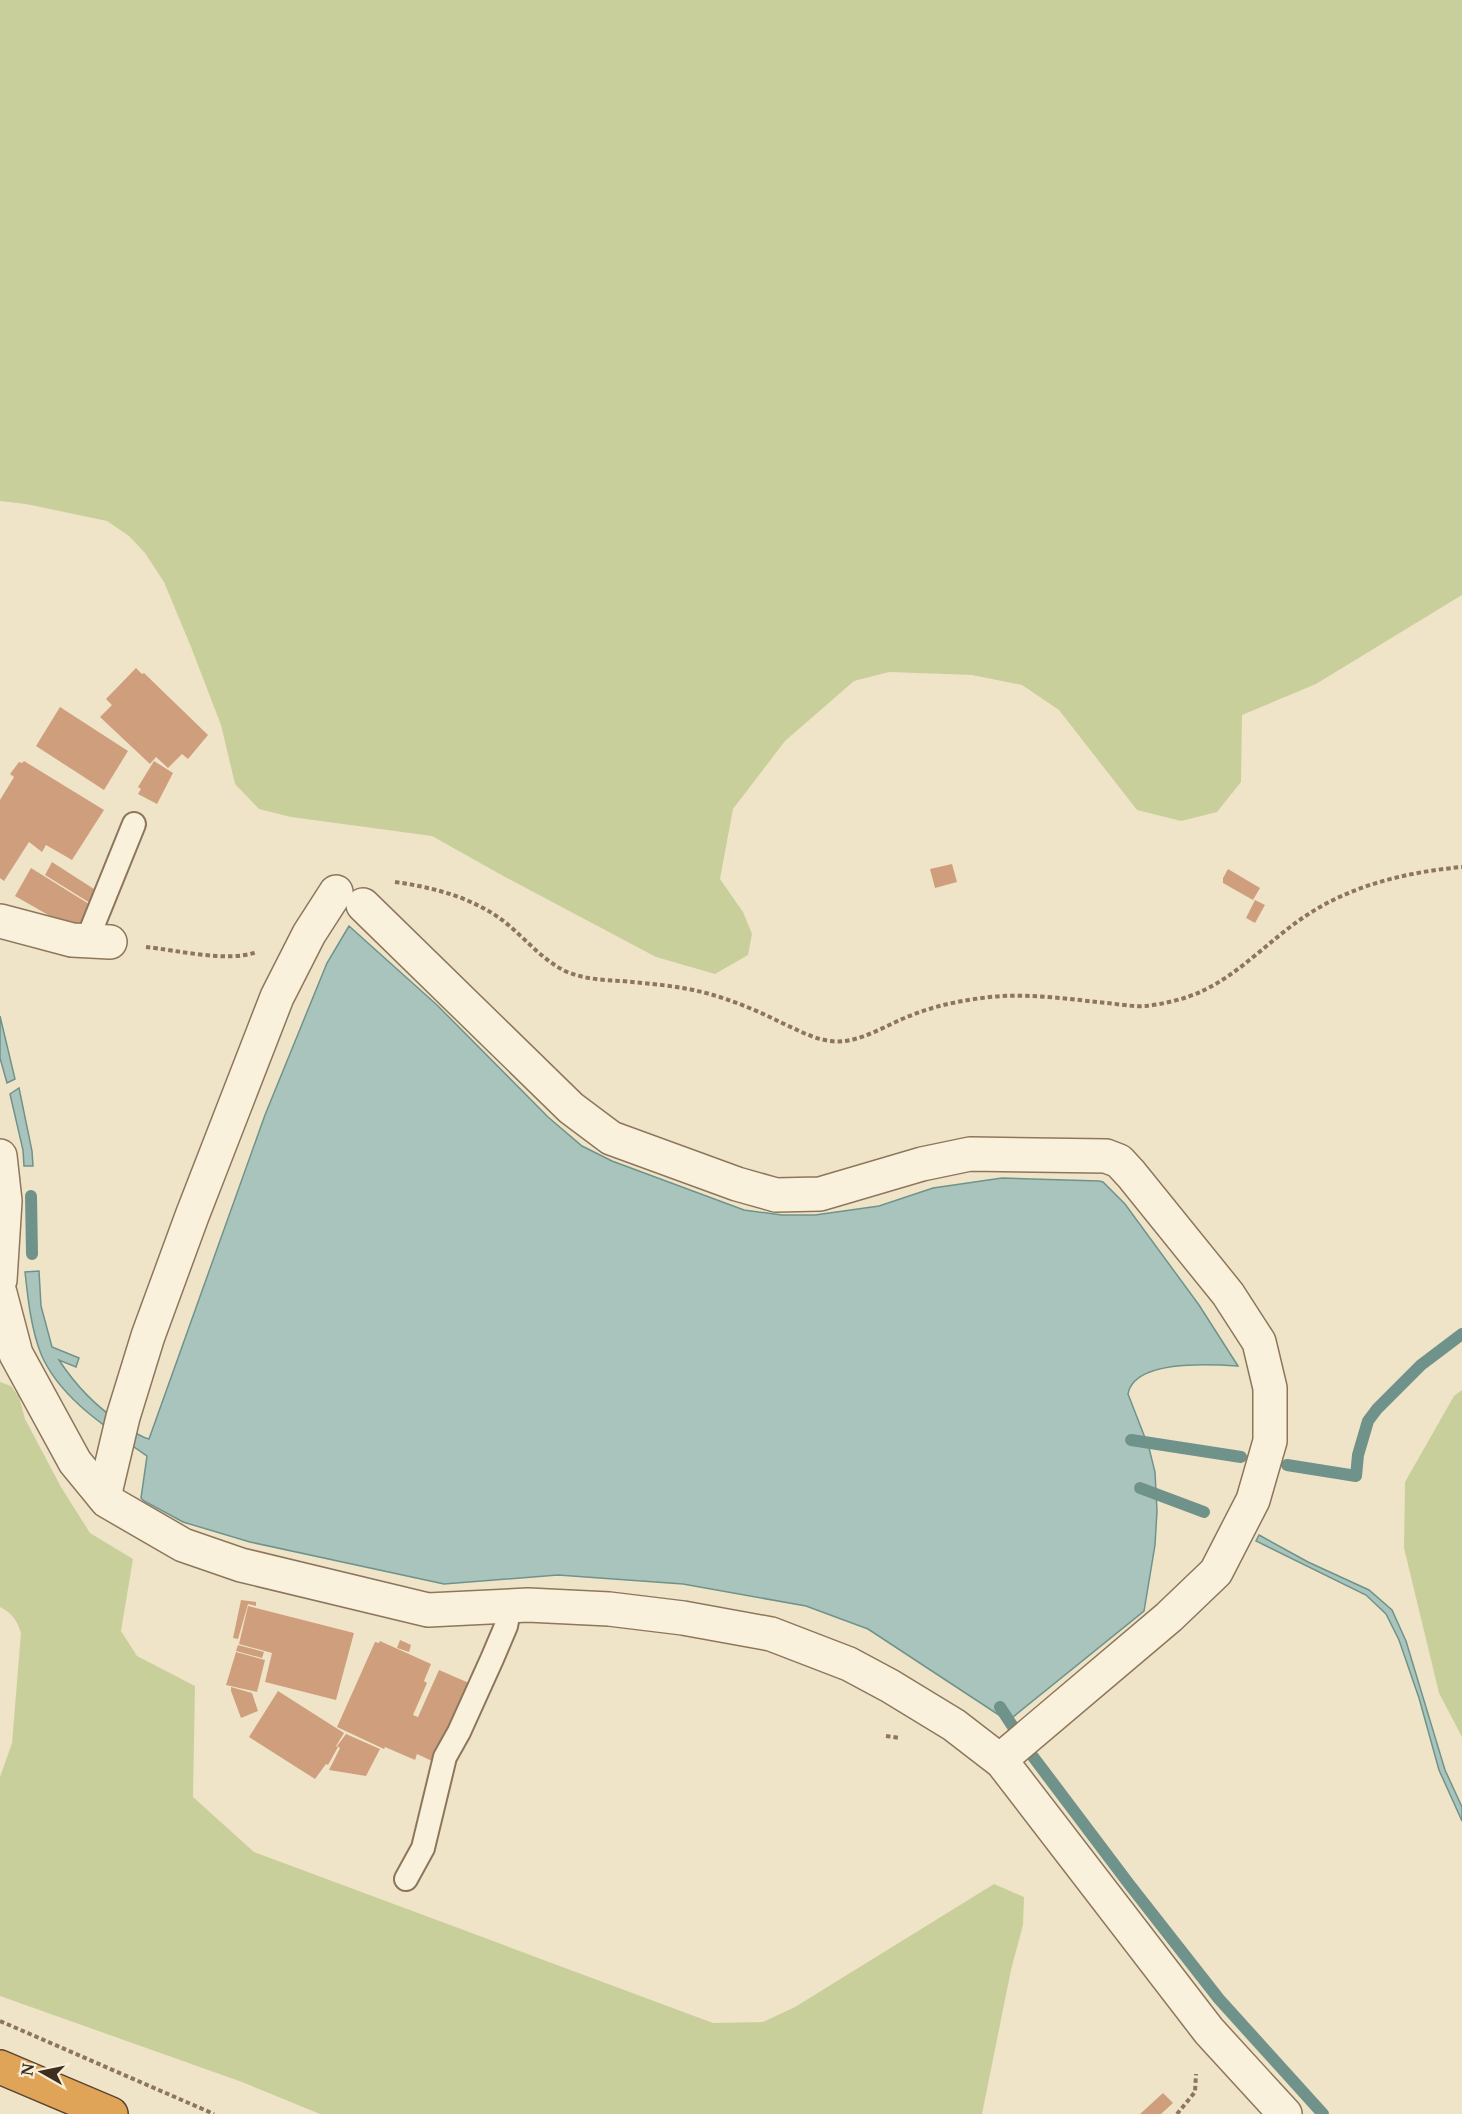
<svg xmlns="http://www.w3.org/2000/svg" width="1462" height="2114" font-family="'Noto Serif',serif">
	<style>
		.green { fill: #c9cf9b }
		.water { fill: #a9c4bc; stroke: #6f938a; stroke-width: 1.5 }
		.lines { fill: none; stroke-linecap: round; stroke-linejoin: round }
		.stream { stroke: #6f938a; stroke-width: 12 }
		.building { fill: #cf9f7d }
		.lane-casing { stroke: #8d765c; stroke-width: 26 }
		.street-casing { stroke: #8d765c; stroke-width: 36 }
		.highway-casing { stroke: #5b4430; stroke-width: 36 }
		.path { stroke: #8d765c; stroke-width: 4; stroke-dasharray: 4.5 3; stroke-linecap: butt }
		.lane { stroke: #faf1dc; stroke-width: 22 }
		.street { stroke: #faf1dc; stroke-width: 33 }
		.highway { stroke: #e0a458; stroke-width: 33 }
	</style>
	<rect width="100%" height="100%" fill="#f0e4c8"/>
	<!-- green -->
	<g class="green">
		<polygon points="0,0 1462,0 1462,595 1316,684 1242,715 1241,782 1217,812 1181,821 1137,810 1059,710 1022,685 972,675 889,672 854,681 785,741 733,809 720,879 743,912 752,934 748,955 715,974 656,957 505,877 432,836 291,817 259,809 235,784 221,725 191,647 164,582 145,553 129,536 107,521 26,504 0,501"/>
		<path d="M0,1382L11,1386L19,1397L25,1419L61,1487L90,1533L133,1559L121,1631L137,1656L195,1686L193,1797L254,1852L713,2023L763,2022L795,2007L994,1884L1024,1897L1023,1925L1011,1970L982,2114H320L242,2082L0,1996V1777L12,1743L21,1633C17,1620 12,1613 0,1607Z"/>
		<polygon points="1462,1390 1462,1737 1439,1693 1404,1548 1405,1482 1454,1396"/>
	</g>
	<!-- water -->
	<g class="water">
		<path d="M349,926L437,1005L548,1117L582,1146L612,1161L744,1210L782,1215H815L879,1206L933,1188L1002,1178L1099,1181L1103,1182L1125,1204L1199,1305L1238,1366C1211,1364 1134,1359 1128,1394L1149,1448L1155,1472L1157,1511L1155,1545L1144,1611L1008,1721L868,1629L806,1606L683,1584L558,1575L444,1584L250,1542L183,1522L144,1501L141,1498L147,1456C109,1429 60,1399 41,1354C31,1328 28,1300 25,1272L39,1271L41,1306L52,1347L79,1358L76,1367L59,1360C76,1386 95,1406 121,1423C130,1429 138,1436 149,1439L265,1115L327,963Z"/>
		<polygon points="0,1016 15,1079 7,1083 0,1058"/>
		<polygon points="19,1088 32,1151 33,1166 24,1166 23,1150 10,1094"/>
		<polygon points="1259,1535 1308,1562 1369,1590 1392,1610 1406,1641 1445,1770 1462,1807 1462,1821 1439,1770 1419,1698 1399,1640 1386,1614 1366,1595 1256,1541"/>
	</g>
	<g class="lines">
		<!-- stream -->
		<g class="stream">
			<polyline points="31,1196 32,1254"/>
			<polyline points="1131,1440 1241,1457"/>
			<polyline points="1287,1465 1356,1476 1358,1455 1368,1421 1377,1409 1421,1365 1462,1334"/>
			<polyline points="1140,1488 1204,1512"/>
			<polyline points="1000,1707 1031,1754 1129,1884 1219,1999 1323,2114"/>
		</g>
	</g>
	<!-- building -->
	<g class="building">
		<polygon points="136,668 142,674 144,673 208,735 188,759 182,754 168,768 156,757 150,764 100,717 112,705 106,699"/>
		<polygon points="60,707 128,751 104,790 36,746"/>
		<polygon points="24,761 104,810 72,860 46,845 42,852 29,842 4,881 0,878 0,800 14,777 10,774 19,762 22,763"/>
		<polygon points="154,761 173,773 157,804 138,794 141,789 138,787"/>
		<polygon points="52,862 97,891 90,903 45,875"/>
		<polygon points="952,864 957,882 935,888 930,869"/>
		<polygon points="31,868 89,904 87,906 91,909 78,932 15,896"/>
		<polygon points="1228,869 1260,888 1253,900 1223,883 1223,878"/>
		<polygon points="1255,900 1265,905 1255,923 1246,918"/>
		<polygon points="241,1600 256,1602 256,1606 248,1604 238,1639 233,1638"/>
		<polygon points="248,1606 354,1633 336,1700 265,1682 272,1653 239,1644"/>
		<polygon points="400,1640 411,1645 409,1652 397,1648"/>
		<polygon points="380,1641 431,1664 424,1681 427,1683 413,1715 418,1717 439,1670 469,1683 432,1761 417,1754 415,1760 385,1747 384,1749 337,1727 375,1642 379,1643"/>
		<polygon points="238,1645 264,1652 262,1658 236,1651"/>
		<polygon points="236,1652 265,1660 257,1692 226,1685"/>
		<polygon points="231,1687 252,1693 258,1711 241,1718 231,1691"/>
		<polygon points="278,1691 344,1733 336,1746 338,1747 328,1765 326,1764 315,1779 249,1737"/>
		<polygon points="346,1734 380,1749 366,1776 329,1770 340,1748 337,1746"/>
		<polygon points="1163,2093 1173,2103 1161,2114 1140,2114"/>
	</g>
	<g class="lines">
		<defs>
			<g id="lane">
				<polyline points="87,940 134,824"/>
				<polyline points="406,1879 423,1848 445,1757 459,1732 492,1659 506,1626 510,1606"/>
			</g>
			<g id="street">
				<polyline points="363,905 571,1108 611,1138 737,1184 776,1195 820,1194 922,1164 970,1154 1106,1156 1119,1161 1131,1174 1228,1294 1259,1342 1270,1388 1270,1441 1253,1500 1216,1572 1169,1617 1000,1760"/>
				<polyline points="0,921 72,940 110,942"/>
				<polyline points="0,1156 5,1201 0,1280"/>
				<polyline points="0,1293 16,1354 75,1462 107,1501 183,1545 241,1565 428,1610 528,1605 609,1609 683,1618 771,1634 849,1664 890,1686 954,1725 1002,1762 1209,2031 1285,2114"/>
				<polyline points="104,1497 123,1417 148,1336 192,1216 277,997 309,934 336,892"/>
			</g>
			<polyline id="highway" points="0,2067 111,2114"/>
		</defs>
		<!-- lane casing -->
		<use href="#lane" class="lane-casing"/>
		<!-- street casing -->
		<use href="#street" class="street-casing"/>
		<!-- highway casing -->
		<use href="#highway" class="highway-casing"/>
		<!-- path -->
		<g class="path">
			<path d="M395,882C431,887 467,896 498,917C521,933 539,958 565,971C583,979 602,980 622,981C652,984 683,986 713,995C737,1002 760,1012 782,1023C798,1030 813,1039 831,1041C858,1045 887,1024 912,1015C937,1005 964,1000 990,997C1028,993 1068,999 1106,1003C1119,1004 1133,1007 1146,1006C1163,1004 1186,999 1202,991C1238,975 1271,939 1304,917C1351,885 1407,872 1462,867"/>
			<path d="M146,947C176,950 229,963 256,952"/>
			<polyline points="886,1736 900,1738"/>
			<polyline points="0,2021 214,2114"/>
			<polyline points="1177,2114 1195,2092 1196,2074"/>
		</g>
		<!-- lane -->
		<use href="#lane" class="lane"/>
		<!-- street -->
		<use href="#street" class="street"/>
		<!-- highway -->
		<use href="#highway" class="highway"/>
	</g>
	<!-- north arrow -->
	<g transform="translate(42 2072) rotate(279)" stroke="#f7eed8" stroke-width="4.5" paint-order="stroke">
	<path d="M0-4.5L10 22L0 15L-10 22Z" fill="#3d2e20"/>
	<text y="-9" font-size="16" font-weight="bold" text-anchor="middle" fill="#3d2e20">N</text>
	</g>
</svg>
